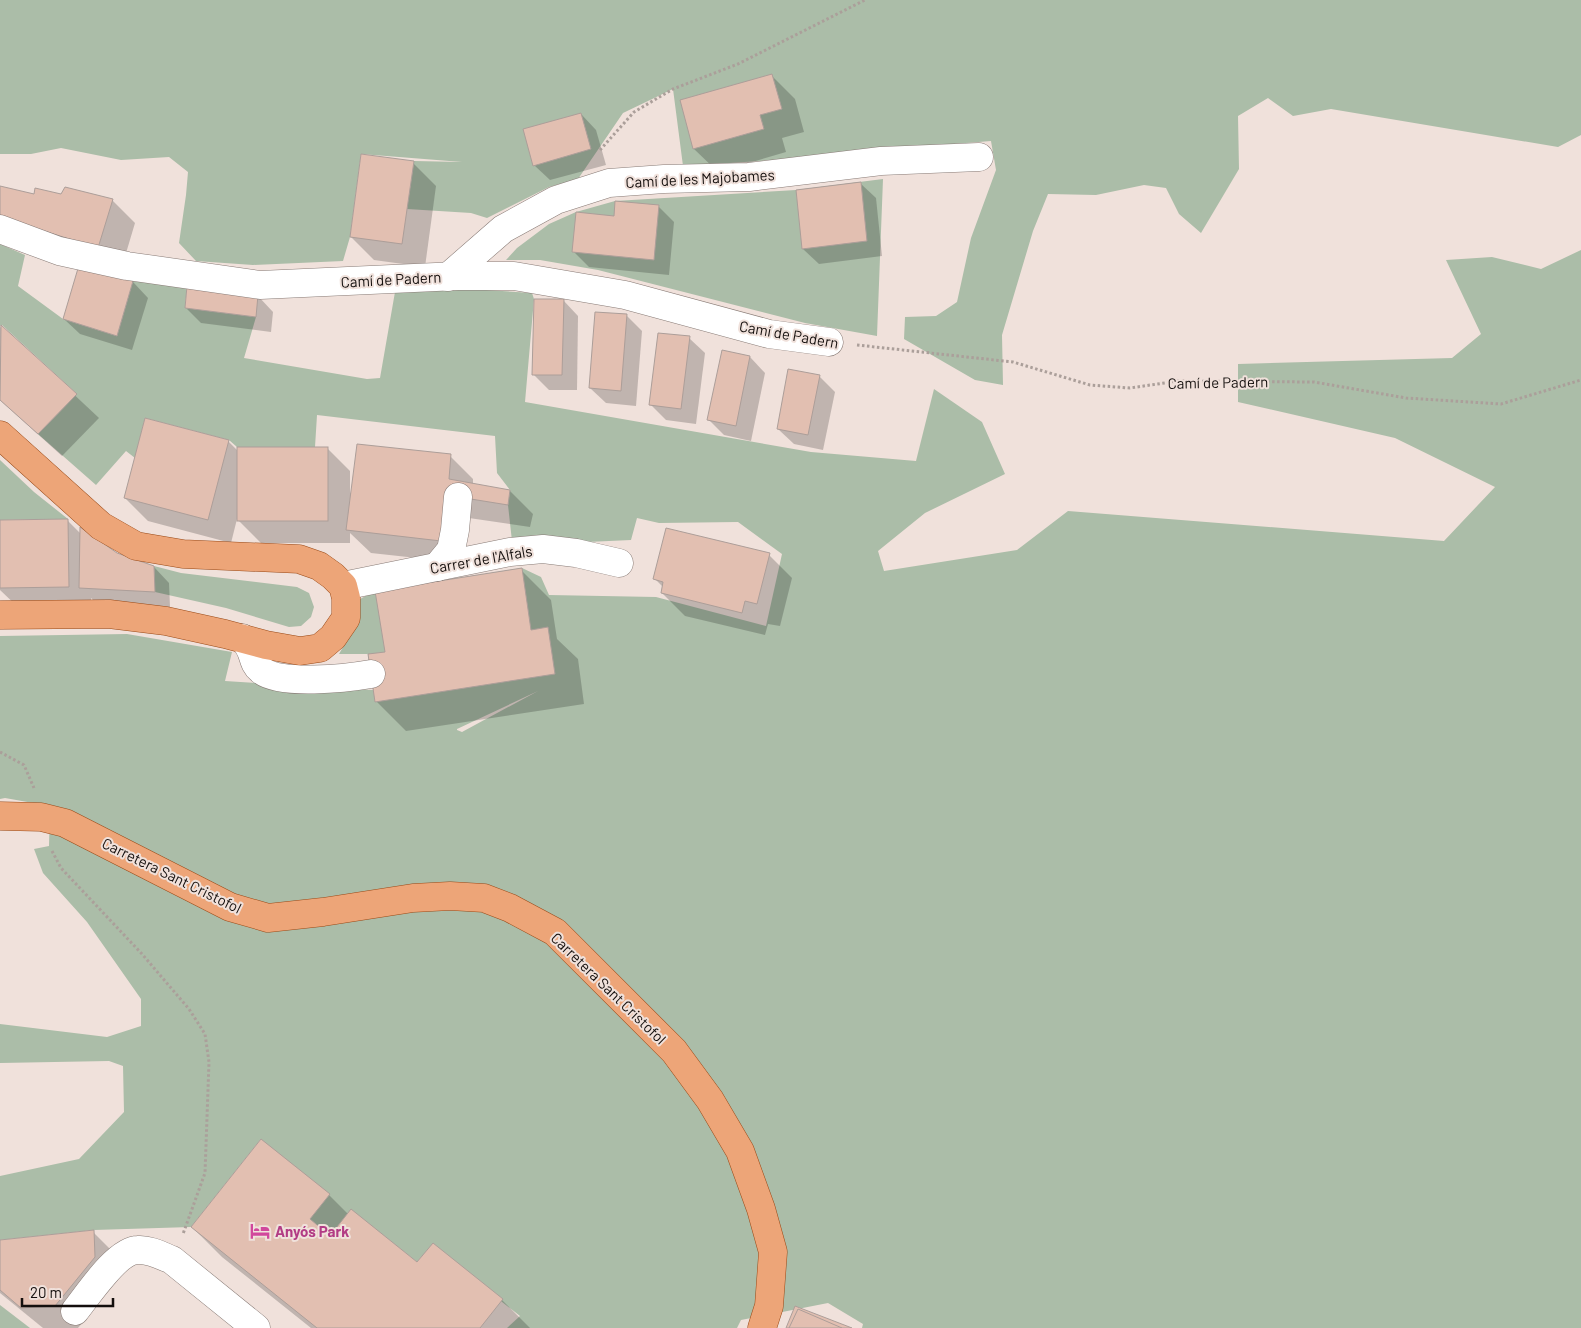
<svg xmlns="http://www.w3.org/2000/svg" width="1581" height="1328" font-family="Barlow,sans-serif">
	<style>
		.green { fill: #abbda8; fill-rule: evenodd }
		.shadow { fill: #0003 }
		.building { fill: #e2bfb1; stroke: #ac9e99 }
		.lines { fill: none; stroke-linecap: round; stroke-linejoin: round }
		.minor-casing { stroke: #887b76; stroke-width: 29 }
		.major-casing { stroke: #994a18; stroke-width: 29 }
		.path { stroke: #ab9f9a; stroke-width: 3; stroke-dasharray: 2.5 2.5; stroke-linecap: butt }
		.minor { stroke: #fff; stroke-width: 28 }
		.major { stroke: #eda578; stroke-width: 28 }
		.labels { text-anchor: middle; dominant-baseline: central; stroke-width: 4; stroke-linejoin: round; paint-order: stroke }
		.street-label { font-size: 15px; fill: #140f0d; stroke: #f0e1db }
		.hotel-label { font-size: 15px; font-weight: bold; fill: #b23c85; stroke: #f0e1db; text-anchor: start }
	</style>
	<rect width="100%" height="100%" fill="#f0e1db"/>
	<!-- green -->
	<g class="green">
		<polygon points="0,0 1581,0 1581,135 1558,147 1331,109 1293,116 1268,98 1238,116 1239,169 1201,233 1179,214 1166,188 1144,185 1096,195 1048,194 1033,231 1002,335 1003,385 975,380 904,339 905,317 936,316 957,302 971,238 996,170 991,141 840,153 819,157 683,166 673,89 623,113 578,179 549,187 487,218 471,213 407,209 414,161 462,162 361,154 350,237 343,261 253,265 196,261 179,243 186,195 188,172 169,157 121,160 61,148 31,154 0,154"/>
		<polygon points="883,179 877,336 805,323 598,270 540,260 506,260 517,248 549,224 576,212 615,201 796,190"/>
		<path d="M0,244L25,255L18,286L63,319L117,336L133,281L187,286L185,308L256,317L244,358L367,379L380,378L395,292L470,289L532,293L534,299L525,402L811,452L916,461L934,389L982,422L1005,474L925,513L878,551L884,571L1017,550L1068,511L1444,541L1495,487L1395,438L1238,402V364L1452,358L1481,334L1446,260L1492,257L1541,269L1581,250V1328H862L863,1324L828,1303L741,1320L737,1328H507L520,1316L431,1246L417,1262L351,1210L330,1236L310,1219L261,1139L191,1227L94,1230L0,1240V1176L79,1159L124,1112L123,1066L109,1061L0,1063V1024L107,1037L141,1026V999L87,922L43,873L34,849L49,846L50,806L5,798L0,799V636L127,634L232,652L225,681L373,690L368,654H339L357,623L360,599L375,591L522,568L541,577L549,595L656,597L766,626L782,554L738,522L659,523L637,518L631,540L587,542L512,541L508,505L510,490L497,473L495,436L317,415L315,447H237L229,440L145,418L135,458L126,451L96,485L38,434L77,394L2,325L0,326ZM538,691L462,732L457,730V729Z"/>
		<polygon points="0,460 34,492 68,519 0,520"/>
		<polygon points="154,566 181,573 297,587 309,593 314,607 311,617 301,626 289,627 226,608 155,592"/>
		<polygon points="0,1305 30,1328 0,1328"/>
	</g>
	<!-- shadow -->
	<g class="shadow">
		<polygon points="772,76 795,99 804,132 782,138 786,152 718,172 694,149"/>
		<polygon points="581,114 596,130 606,165 550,180 534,165"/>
		<polygon points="413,163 436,186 425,267 374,260 351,237"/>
		<polygon points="860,183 876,198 882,256 819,264 803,249"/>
		<polygon points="0,187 35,196 62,195 112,200 135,223 121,270 48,248"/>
		<polygon points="658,206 674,222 669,275 589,267 574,252 615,217"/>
		<polygon points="80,266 133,282 148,298 132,350 80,334 64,319"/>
		<polygon points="258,296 273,312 271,332 201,323 186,308"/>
		<polygon points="563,300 578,316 577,390 549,390 533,374"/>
		<polygon points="626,315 642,331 636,406 606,403 590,388"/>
		<polygon points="1,326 99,418 62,456 0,400 0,328"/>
		<polygon points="689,338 705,353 696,424 666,420 651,405"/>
		<polygon points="723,352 750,357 765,373 751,441 724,435 709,420"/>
		<polygon points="819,376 835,392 823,450 794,444 778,429"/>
		<polygon points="228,441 238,451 327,448 350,471 350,493 450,456 473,479 473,485 510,491 533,514 530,527 469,518 463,563 371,553 350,533 350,543 261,543 237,519 231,543 148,521 125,498"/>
		<polygon points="0,521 68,521 81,534 116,554 154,567 169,583 170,607 96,603 91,598 91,610 21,610 0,590"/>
		<polygon points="769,555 792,578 780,626 768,624 765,635 685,616 662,593 663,587 655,579"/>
		<polygon points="521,570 551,600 557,639 578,659 584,704 406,731 376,701 386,653"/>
		<polygon points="329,1195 349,1215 418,1264 433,1245 502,1300 530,1328 311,1328 222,1257 192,1227"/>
		<polygon points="93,1232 116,1255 118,1280 78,1328 43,1328 0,1293 0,1241"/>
	</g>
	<!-- building -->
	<g class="building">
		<polygon points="772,74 782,109 760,115 764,129 693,149 680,100"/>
		<polygon points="581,113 591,149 533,166 523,129"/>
		<polygon points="361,154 414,161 402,244 350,237"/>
		<polygon points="861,182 867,241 802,249 796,190"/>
		<polygon points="0,186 34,194 35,188 61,194 65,187 113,199 98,248 0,217"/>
		<polygon points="615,201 659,205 654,260 572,252 576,212 614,216"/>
		<polygon points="79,265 133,281 117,336 63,319"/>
		<polygon points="187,286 258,295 256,317 185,308"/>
		<polygon points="534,299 564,299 562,375 532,375"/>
		<polygon points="595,312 627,314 621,391 589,388"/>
		<polygon points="1,325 77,394 38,434 0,400"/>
		<polygon points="658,333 690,336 681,409 649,405"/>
		<polygon points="722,350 750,356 736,426 707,420"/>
		<polygon points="788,369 820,375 808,435 777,429"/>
		<polygon points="145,418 229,440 208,520 124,498"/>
		<polygon points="357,444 451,454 449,479 510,490 508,505 446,495 441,541 346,530"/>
		<rect x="237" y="447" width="91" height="74"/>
		<polygon points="68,519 69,587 0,588 0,520"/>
		<polygon points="80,527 117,553 154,566 155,592 79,588"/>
		<polygon points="666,528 770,553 757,604 745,601 742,613 661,593 663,582 653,579"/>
		<polygon points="522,568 531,630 548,627 555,674 375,702 368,654 385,652 375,591"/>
		<polygon points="261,1139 330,1194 310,1219 330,1236 351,1209 417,1262 433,1243 503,1299 480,1328 317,1328 191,1227"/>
		<polygon points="94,1230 95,1257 55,1306 21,1308 0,1290 0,1240"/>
		<polygon points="795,1306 852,1328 786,1328"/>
		<polygon points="798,1309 842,1328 789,1328"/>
	</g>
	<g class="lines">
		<defs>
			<g id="minor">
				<polyline points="0,229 59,251 127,266 260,285 458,276 514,276 625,295 769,334 829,342"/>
				<polyline points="448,277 503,229 556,200 609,183 664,179 749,177 881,161 979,157"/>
				<polyline points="437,567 451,550 455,530 458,497"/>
				<polyline points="343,586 510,552 543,549 576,553 619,563"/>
				<path d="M242,638C256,650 250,661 261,670C279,686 348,678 371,674"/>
				<path d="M75,1311C88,1295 117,1250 138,1250C149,1249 162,1256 172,1260L256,1328"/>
			</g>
			<g id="major">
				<polyline points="0,435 101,526 136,546 183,554 299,559 319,566 333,576 343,586 346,598 346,618 333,637 320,648 300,651 266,645 225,634 166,621 109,614 0,615"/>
				<polyline points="0,816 41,817 65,823 230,907 268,918 323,912 413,898 450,896 484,898 510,908 555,932 674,1051 710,1100 740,1151 761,1209 773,1252 769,1306 762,1328"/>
			</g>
		</defs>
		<!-- minor casing -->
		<use href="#minor" class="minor-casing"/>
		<!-- major casing -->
		<use href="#major" class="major-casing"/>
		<!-- path -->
		<g class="path">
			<polyline points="600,150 634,112 673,89 738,64 865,0"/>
			<polyline points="857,345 1013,362 1090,385 1130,388 1178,381 1314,382 1406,398 1501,404 1581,380"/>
			<polyline points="0,752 24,765 34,788"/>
			<polyline points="52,851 61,868 142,954 189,1009 205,1034 209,1062 205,1173 183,1234"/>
		</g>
		<!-- minor -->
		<use href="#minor" class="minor"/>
		<!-- major -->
		<use href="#major" class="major"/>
	</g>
	<!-- icons -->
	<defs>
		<symbol id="hotel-bare" viewBox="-9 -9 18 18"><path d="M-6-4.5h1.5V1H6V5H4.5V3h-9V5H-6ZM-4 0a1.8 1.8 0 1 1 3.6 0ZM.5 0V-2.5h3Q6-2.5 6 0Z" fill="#d1479c" stroke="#f0e1db" stroke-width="2.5" paint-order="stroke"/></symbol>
	</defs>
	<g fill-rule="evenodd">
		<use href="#hotel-bare" x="246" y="1217" width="28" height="28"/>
	</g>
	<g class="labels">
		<!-- street labels -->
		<g class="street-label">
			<text transform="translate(700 178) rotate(-3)">Camí de les Majobames</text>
			<text transform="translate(391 279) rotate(-3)">Camí de Padern</text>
			<text transform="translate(789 334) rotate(10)">Camí de Padern</text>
			<text transform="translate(1218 382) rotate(-1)">Camí de Padern</text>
			<text transform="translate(481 559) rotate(-10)">Carrer de l'Alfals</text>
			<text transform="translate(172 875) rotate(26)">Carretera Sant Cristofol</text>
			<text transform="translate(609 988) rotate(44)">Carretera Sant Cristofol</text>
		</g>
		<!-- hotel labels -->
		<g class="hotel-label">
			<text x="275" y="1231">Anyós Park</text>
		</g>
	</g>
	<!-- scale -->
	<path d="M22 1298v8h91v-8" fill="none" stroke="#140f0d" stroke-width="2.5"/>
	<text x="30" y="1298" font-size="15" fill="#140f0d" stroke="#f0e1db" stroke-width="4" paint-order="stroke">20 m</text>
</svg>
